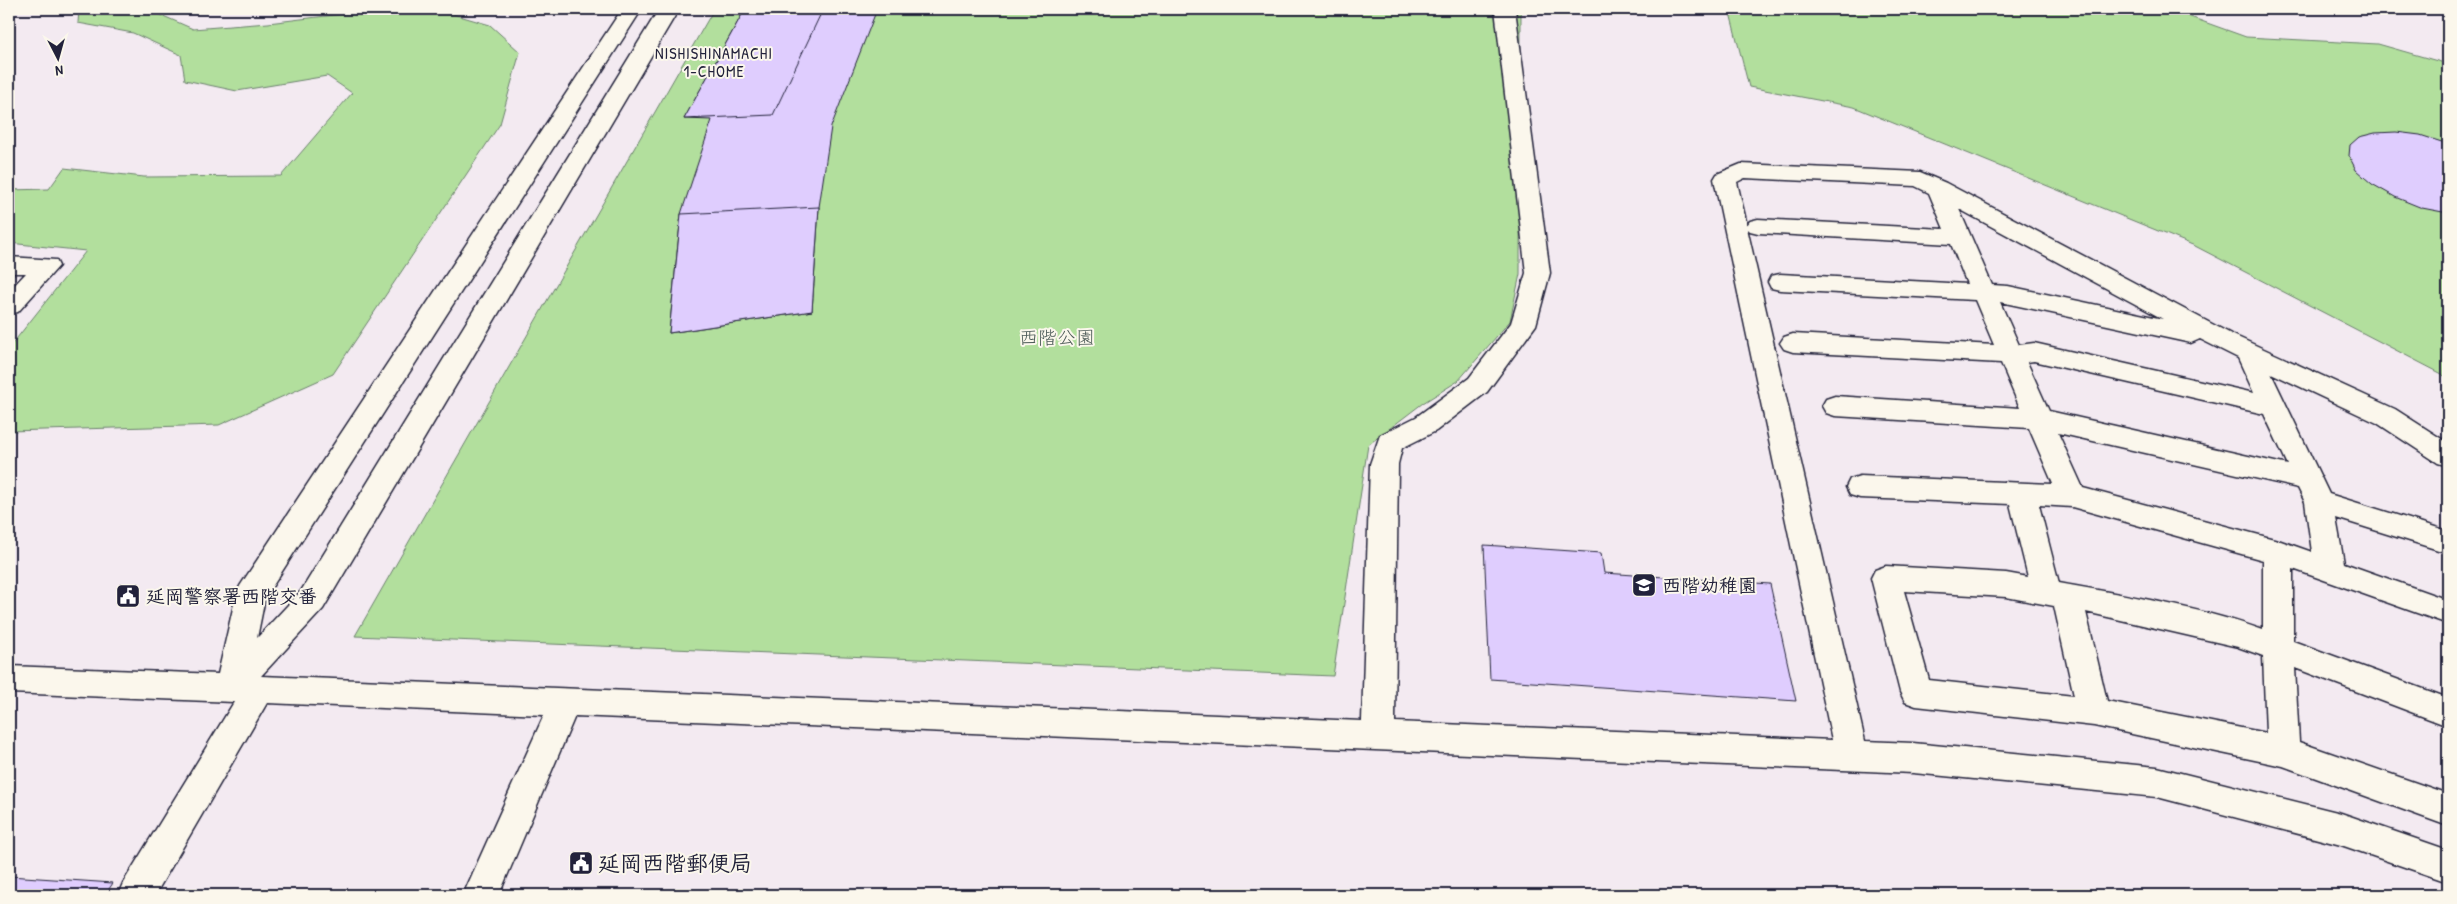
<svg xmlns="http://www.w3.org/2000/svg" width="2457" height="904" font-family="'Patrick Hand','Klee One',sans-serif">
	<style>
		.green { fill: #b2df9d; stroke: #6a806c }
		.building { fill: #dfcdfe; stroke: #22223b }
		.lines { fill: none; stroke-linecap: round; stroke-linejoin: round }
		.minor-casing { stroke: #22223b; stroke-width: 3 }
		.minor { fill: #fbf7ec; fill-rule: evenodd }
		.labels { text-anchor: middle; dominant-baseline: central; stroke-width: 4; stroke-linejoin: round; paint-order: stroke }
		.far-neighbourhood-label { font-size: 16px; letter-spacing: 1px; fill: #22223b; stroke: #fbf7ec }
		.park-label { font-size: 19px; fill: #4d5b58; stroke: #fbf7ec }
		.poi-label { font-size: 19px; font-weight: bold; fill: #22223b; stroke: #fbf7ec; text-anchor: start }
		.near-poi-label { font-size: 22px; font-weight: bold; fill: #22223b; stroke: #fbf7ec; text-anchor: start }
	</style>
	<rect width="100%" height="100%" fill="#f3eaf1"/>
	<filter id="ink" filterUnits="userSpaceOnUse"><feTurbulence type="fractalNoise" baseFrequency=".02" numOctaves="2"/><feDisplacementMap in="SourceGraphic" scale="10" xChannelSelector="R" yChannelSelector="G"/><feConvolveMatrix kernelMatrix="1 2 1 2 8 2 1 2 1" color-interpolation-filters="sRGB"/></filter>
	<g filter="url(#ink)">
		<!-- green -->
		<g class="green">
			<polygon points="79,9 153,9 152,11 193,29 268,23 384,9 416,9 446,12 490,25 520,52 500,124 333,374 219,425 9,431 9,348 86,251 9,243 9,190 49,189 64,168 144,177 281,176 352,93 327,76 237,91 185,80 181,55 133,33 78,23"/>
			<polygon points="714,9 1521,9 1520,274 1510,321 1458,381 1423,403 1368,445 1333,676 355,636"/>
			<polygon points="1729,9 2168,9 2246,37 2378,44 2448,64 2448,380 2442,374 2195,246 1854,107 1749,87"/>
		</g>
		<!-- building -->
		<g class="building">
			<polygon points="745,9 877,9 831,127 819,207 812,311 669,333 681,214 712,120 684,119"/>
			<polygon points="745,9 823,9 773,115 684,119"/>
			<polygon points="2396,132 2420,135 2448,144 2448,213 2422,208 2395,197 2372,184 2356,170 2349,156 2350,145 2359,137 2375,133"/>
			<polygon points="819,207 812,311 669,333 681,214"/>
			<polygon points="1484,545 1601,553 1604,573 1770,584 1796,701 1490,679"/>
			<polygon points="9,876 113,883 105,895 9,895"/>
		</g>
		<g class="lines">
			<defs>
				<g id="minor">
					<path d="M622,9H642L265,598L257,638L301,591L659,9H679L323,609L261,676L1362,721L1370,464L1380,435L1416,417L1469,378L1511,323L1526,273L1495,9H1515L1550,273L1536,325L1487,392L1436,431L1402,448L1398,464L1395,722L1832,740L1714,179L1717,174L1741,164L1920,172L1946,183L2231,334L2395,409L2448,443V466L2438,463L2377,423L2271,373L2329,494L2448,531V553L2336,518L2344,563L2448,600V624L2293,569V641L2448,698V726L2295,668L2299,742L2448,794V826L2283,766L2094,726L1916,706L1905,702L1900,692L1871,578L1875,570L1886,566L2006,573L2028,577L2010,504L1860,498L1850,495L1846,487L1850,479L1860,476L2053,484L2029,428L1835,416L1826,413L1822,406L1826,399L1835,396L2020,408L2001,363L1793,352L1784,349L1780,343L1784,337L1793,334L1994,345L1975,300L1780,290L1771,288L1768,282L1771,276L1780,274L1967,284L1951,244L1758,233L1750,231L1747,228L1865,741L1913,743L2157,767L2341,813L2448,850V882L2341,845L2157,797L1913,773L575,716L499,895H463L544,715L267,703L155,895H118L123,883L234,702L9,693V666L218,674L236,595L240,586ZM1745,178L1915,186L1929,193L1944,229L1758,219L1750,221L1747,225L1737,182ZM1959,209L2163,319L2008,286L1992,285ZM2000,302L2191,343L2200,339L2238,358L2254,393L2034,343L2019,345ZM2034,361L2264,414L2288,465L2049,411L2027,362ZM2058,433L2298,488L2305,502L2312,552L2278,540L2083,488ZM2039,505L2072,507L2263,560V630C2200,607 2125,595 2059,583ZM1904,591L2006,597L2054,606L2074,696L1929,680ZM2086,612L2238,647L2263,656L2266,733L2107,701Z"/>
					<polygon points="9,257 56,260 59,266 18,312 9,314 9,291 26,273 9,273"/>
				</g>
			</defs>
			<!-- minor casing -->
			<use href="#minor" class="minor-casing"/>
			<!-- minor -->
			<use href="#minor" class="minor"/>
		</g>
	</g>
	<!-- icons -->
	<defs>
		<symbol id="school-square" viewBox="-11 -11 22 22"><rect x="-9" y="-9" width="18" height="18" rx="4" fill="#22223b" stroke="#fbf7ec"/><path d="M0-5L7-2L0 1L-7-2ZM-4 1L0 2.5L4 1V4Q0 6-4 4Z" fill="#fff"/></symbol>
		<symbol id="civic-square" viewBox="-11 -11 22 22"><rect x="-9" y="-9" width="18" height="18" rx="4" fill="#22223b" stroke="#fbf7ec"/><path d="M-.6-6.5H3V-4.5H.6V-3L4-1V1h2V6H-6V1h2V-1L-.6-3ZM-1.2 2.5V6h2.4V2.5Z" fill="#fff"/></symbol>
	</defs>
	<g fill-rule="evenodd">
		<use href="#school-square" x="1630" y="571" width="28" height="28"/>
		<use href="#civic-square" x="114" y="582" width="28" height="28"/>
		<use href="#civic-square" x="567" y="849" width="28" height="28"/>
	</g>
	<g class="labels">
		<!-- far-neighbourhood labels -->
		<g class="far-neighbourhood-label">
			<text x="714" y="53">NISHISHINAMACHI<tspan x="714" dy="18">1-CHOME</tspan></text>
		</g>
		<!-- park labels -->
		<g class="park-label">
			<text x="1057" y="337">西階公園</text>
		</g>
		<!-- poi labels -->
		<g class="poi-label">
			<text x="1662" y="585">西階幼稚園</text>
			<text x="146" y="596">延岡警察署西階交番</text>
		</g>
		<!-- near-poi labels -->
		<g class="near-poi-label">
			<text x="598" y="863">延岡西階郵便局</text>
		</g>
	</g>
	<!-- margin -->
	<rect width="2457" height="904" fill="none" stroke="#fbf7ec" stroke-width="30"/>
	<rect x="15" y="15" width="2427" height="874" fill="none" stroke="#22223b" stroke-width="2" filter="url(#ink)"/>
	<!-- north arrow -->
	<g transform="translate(58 58) rotate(174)" stroke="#fbf7ec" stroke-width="4" paint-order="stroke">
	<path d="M0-4L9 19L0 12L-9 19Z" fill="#22223b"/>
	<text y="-8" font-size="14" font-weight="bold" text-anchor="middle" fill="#22223b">N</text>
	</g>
</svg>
